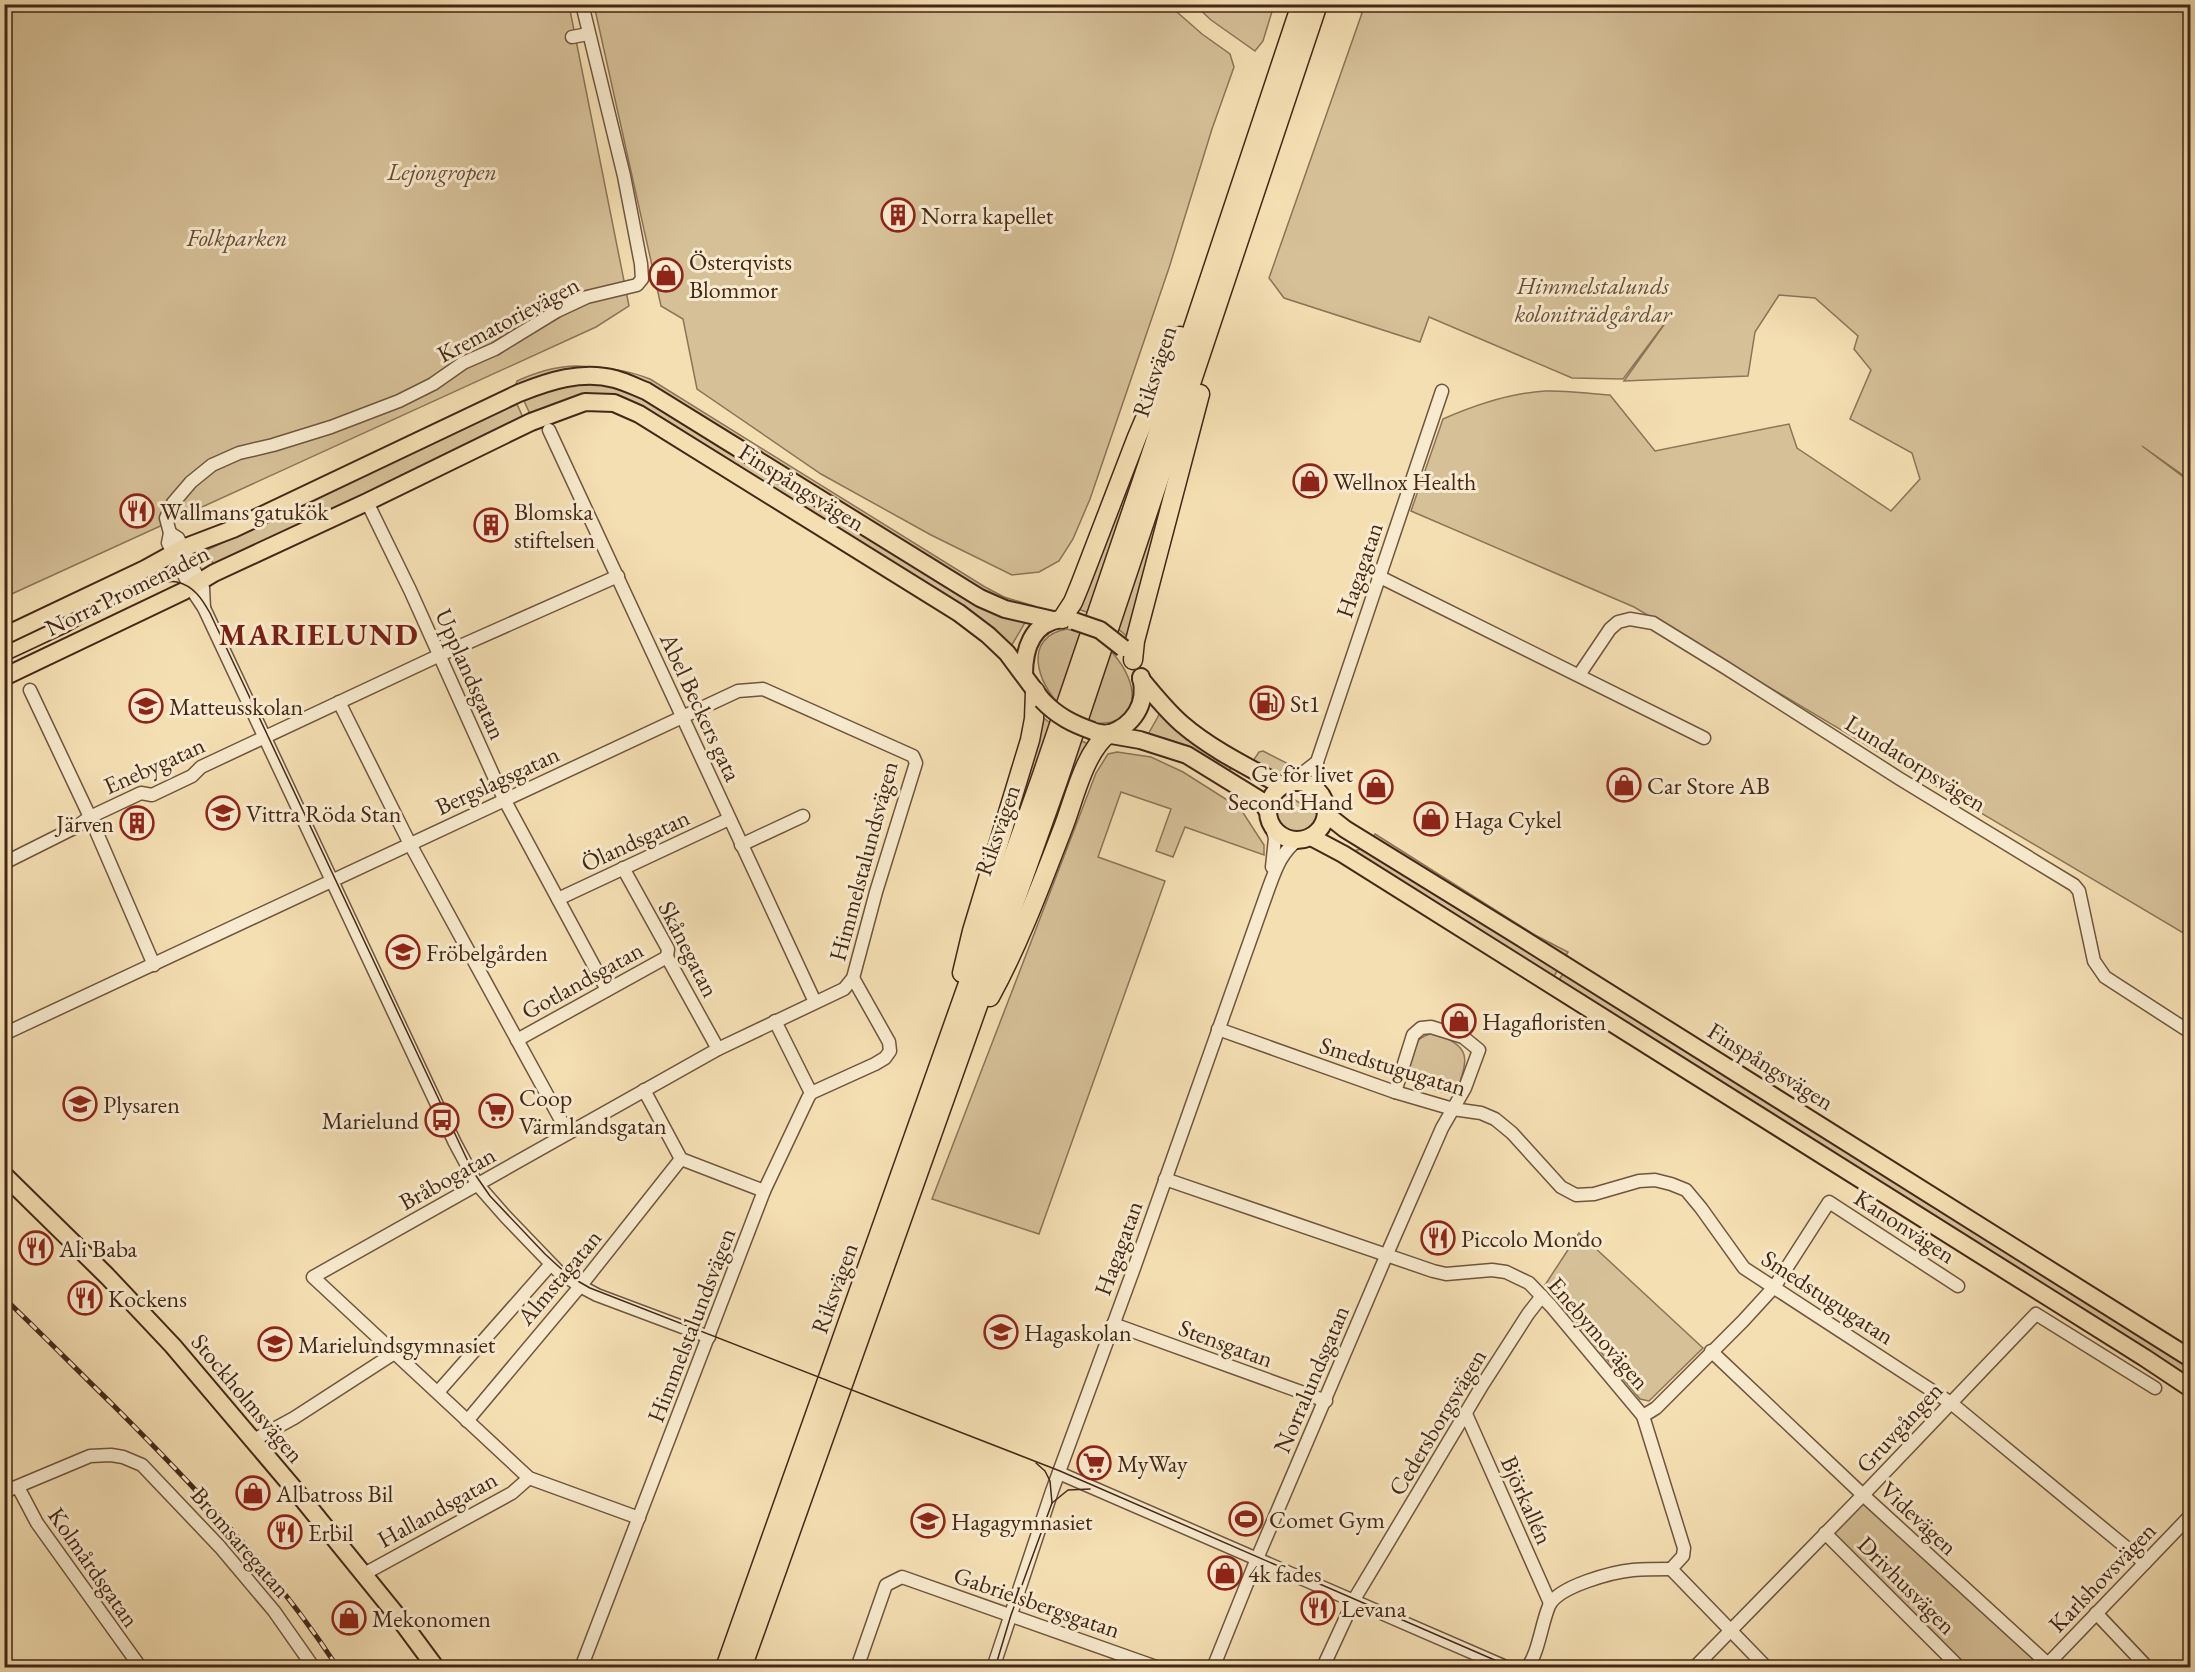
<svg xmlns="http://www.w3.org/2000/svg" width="2195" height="1672" font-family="'EB Garamond',serif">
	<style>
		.green { fill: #d6c098; stroke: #8c7458; stroke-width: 1.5 }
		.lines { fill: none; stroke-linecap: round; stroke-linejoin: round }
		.minor-casing { stroke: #6f553e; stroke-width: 15 }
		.major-casing { stroke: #432717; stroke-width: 20 }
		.highway-casing { stroke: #432717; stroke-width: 21 }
		.minor { stroke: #f8eace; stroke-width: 12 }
		.major { stroke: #f4dfb3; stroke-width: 16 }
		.highway { stroke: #f4dfb3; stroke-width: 18 }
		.tram { stroke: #432717; stroke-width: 1.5 }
		.rail-casing { stroke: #432717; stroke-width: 5 }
		.rail { stroke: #f8eace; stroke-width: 3; stroke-dasharray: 9; stroke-linecap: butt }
		.major-bridge-casing { stroke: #432717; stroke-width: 20; stroke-linecap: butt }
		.major-bridge { stroke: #f4dfb3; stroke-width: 16 }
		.labels { text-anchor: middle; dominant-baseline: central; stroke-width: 6; stroke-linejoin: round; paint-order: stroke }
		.park-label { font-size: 24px; font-style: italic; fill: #684d37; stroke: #f8eace }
		.poi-label { font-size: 24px; fill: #432717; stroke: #f8eace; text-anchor: start }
		.street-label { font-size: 24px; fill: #432717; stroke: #f8eace }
		.district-label { font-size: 30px; font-weight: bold; letter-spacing: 1.5px; fill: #7a1f14; stroke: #f8eace }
	</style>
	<rect width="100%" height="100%" fill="#f4dfb3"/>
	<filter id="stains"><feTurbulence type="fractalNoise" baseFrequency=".00333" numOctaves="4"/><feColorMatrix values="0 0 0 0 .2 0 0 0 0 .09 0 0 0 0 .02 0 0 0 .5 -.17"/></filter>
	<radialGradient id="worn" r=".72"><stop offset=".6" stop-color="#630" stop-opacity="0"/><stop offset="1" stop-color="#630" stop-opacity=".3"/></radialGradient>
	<!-- green -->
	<g class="green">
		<polygon points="4,5 569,5 629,306 596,327 5,597"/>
		<polygon points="594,5 1169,5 1202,34 1230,54 1234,67 1212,129 1169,268 1090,499 1073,539 1059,561 1039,572 1012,575 931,535 821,474 697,389 683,319 661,306"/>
		<polygon points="1195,5 1274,5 1263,41 1255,51 1211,20"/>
		<path d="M1348,5H2190V480L2142,446L2190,482V937L1634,607L1411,511L1443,419C1475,405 1510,393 1545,391C1567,390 1589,394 1610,395L1655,451L1789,424L1797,448L1891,511L1920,479L1912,453L1850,419L1871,370L1854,349L1858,336L1815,298L1779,295L1755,332L1748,376L1624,381L1671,315L1623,379L1572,378L1429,317L1420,342L1284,298L1269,278L1362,13Z"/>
		<polygon points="1173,362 1092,614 1078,609"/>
		<path d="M575,366C602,367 625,369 650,379L985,587L1004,597L1034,606L1033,609L1013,605L976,587L648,383L561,371L540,376L518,387L516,384L517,381C537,372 553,367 575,366Z"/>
		<polygon points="1202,372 1129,638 1117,628"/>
		<polygon points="589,382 622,387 1026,621 1010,648 634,403 531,416 524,401 546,390"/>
		<polygon points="517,404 524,420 214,566 207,550"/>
		<path d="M1067,629L1086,634L1061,706C1037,683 1022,637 1067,629Z"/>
		<path d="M1110,650C1121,662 1130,675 1132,692C1135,721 1107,727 1085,721Z"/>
		<polygon points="1160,713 1237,766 1224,772 1175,742 1164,738 1146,738"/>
		<polygon points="1041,716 1054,726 971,957"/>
		<polygon points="1079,740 1091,745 1000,969"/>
		<path d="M1263,751L1300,770C1282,782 1269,770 1253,761L1259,752Z"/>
		<polygon points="1117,752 1151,757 1183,772 1240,808 1264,845 1264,855 1185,827 1173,857 1156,851 1171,809 1121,792 1098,857 1165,881 1039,1234 932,1199 1096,773 1108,754"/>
		<path d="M1284,793L1319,815C1305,852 1257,820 1284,793Z"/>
		<polygon points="1375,834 1535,935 1568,952 1565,957 1371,841"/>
		<polygon points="1366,847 1559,968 1553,978 1351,852"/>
		<polygon points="1565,971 2190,1364 2190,1377 2174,1369 1558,981"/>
		<path d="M1436,1033C1472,1049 1468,1057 1457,1091L1448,1094L1414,1083L1407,1067C1414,1048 1413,1036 1436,1033Z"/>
		<polygon points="1579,1233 1703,1348 1649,1401 1640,1399 1545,1285"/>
		<polygon points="1863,1501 2037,1662 2032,1667 1965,1667 1832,1532"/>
	</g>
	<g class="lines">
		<defs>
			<g id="minor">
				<polyline points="582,4 624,176 641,264 642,279 637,285 587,297 557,311 495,349 463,363 433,384 399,401 331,427 273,445 239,453 212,465 191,482 173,503 166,518 170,533 168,543 190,587 204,608 455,1143 477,1184 506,1217 558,1271 580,1286 597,1295 709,1337"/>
				<polyline points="572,37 588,34"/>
				<polyline points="549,430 815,1002"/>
				<polyline points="367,502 410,590 504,799 607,990"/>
				<polyline points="170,533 178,538 203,588 204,608"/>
				<polyline points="1378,576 1704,738"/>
				<polyline points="1579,675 1610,629 1618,622 1630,619 1653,623 1726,668 1900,779 2074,885 2079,891 2094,961 2105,977 2190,1032"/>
				<polyline points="30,690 90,817 154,965"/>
				<polyline points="339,702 410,844 568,1133"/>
				<polyline points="1291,782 1317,762"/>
				<polyline points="1318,790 1317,762 1442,391"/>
				<polyline points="1270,822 1275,838 1272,867"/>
				<polyline points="741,845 803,816"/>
				<polyline points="4,863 76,827 90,817 141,793 152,795 192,776 201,767 440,655 618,576"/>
				<polyline points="623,868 668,949 667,957 718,1049"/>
				<polyline points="558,899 729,819"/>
				<polyline points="775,1021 811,1093"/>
				<polyline points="1218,1029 1395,1092 1453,1109 1481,1113 1495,1119 1512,1133 1561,1187 1576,1195 1594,1194 1639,1181 1655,1180 1671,1184 1686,1190 1701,1208 1744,1268 1951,1403 2145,1563"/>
				<polyline points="4,1034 738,691 763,689 913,756 916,763 876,892 853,978 844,989 718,1049 313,1277 529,1478 639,1518"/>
				<polyline points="517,1040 667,957"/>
				<polyline points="644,1090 681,1159 764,1191"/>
				<polyline points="1165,1179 1433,1271 1446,1274 1492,1270 1506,1272 1529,1283 1551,1306 1643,1416 1684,1548 1683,1556 1671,1569 1767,1668"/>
				<polyline points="1113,1324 1326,1401"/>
				<polyline points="1711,1351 1863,1495 2048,1664"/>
				<polyline points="438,1392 551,1264"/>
				<polyline points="1466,1414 1550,1603"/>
				<polyline points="1643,1416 1656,1408 1743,1321 1775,1286 1829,1202 1958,1286"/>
				<polyline points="467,1421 582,1284 681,1159"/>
				<polyline points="252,1441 294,1418 396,1352"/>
				<polyline points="1059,1473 1508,1668"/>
				<polyline points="18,1487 37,1523 141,1668"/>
				<polyline points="4,1492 90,1456 111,1455 123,1457 142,1465 220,1547 274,1611 314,1668"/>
				<polyline points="1825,1533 1960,1668"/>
				<polyline points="364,1574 512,1493 529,1478"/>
				<polyline points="2096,1613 2148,1668"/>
				<polyline points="581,1668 764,1191 808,1098 811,1093 875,1064 885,1058 890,1051 889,1042 853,978"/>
				<polyline points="857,1668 886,1585 902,1577 1159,1668"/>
				<path d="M993,1668L1052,1491L1133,1271L1269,887C1276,868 1282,851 1299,839"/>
				<polyline points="1213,1668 1256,1561 1387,1254 1442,1128 1465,1088 1479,1050 1463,1037 1431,1027 1421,1028 1413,1035 1395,1092"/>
				<polyline points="1325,1668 1324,1665 1355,1598 1483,1384 1528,1314 1542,1296"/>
				<path d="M1527,1668C1539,1652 1541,1625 1549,1606C1558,1586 1613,1572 1633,1570C1646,1569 1658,1569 1671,1569"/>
				<polyline points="1694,1668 1863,1495 2036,1314 2155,1388"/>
				<polyline points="2044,1668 2190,1516"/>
			</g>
			<g id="major">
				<path d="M4,636L145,569L183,548L233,529L519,393C549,381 582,370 615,379C626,382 636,387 646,391L980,598L1005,609L1053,620"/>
				<path d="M1024,675C1024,650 1031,623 1061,619"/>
				<polyline points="4,677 184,591 214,573 367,502 531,422 585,402 614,403 639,414 959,613 988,635 1007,653 1042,700"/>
				<path d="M1141,679C1154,695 1167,711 1182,724C1211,749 1248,767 1281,785"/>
				<polyline points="1094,732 1140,740 1187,755 1260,800 1267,810"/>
				<path d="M1108,734C1133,726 1148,704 1141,677"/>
				<circle cx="1297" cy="811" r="29"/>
				<polyline points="1326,814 1345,829 1520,937 2190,1358"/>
				<polyline points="1311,837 1343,854 2145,1358 2190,1388"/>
				<polyline points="4,1175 107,1276 173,1346 296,1491 399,1618 436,1668"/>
			</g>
			<g id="highway">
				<polyline points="1062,619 1073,602 1080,585 1137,437 1180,336"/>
				<polyline points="1133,660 1135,641 1200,394"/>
				<polyline points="962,973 972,931 1030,740 1034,719 1035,691"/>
				<path d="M990,997C1019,944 1041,885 1063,828C1074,800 1084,753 1108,734"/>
				<polyline points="725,1668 1042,775 1148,463 1301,4"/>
				<polyline points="742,1668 1059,778 1318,4"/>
			</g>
		</defs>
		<!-- minor casing -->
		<use href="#minor" class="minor-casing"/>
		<!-- major casing -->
		<use href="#major" class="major-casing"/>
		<!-- highway casing -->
		<use href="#highway" class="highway-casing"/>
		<!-- minor -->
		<use href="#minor" class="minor"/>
		<!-- major -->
		<use href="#major" class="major"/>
		<!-- highway -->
		<use href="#highway" class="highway"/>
		<!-- tram -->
		<g class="tram">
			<path d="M4,662C26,652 47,642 68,632C93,619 150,577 177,582C194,586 202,599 210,613L472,1170L490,1196L545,1254L569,1276L590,1288L1060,1471L1513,1668"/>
			<polyline points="1052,1503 1068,1490 1090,1489"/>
			<polyline points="995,1668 1011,1615 1052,1503 1050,1481 1045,1471 1036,1463"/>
		</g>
		<defs>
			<path id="rail" d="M4,1298C41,1333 76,1369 112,1404C194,1486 274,1570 338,1668"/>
		</defs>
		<!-- rail casing -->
		<use href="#rail" class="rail-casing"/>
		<!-- rail -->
		<use href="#rail" class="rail"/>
		<defs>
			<g id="major-bridge">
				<polyline points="1074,621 1100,630 1123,648"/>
				<path d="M1042,700C1057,716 1073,724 1093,731"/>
			</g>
		</defs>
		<!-- major-bridge casing -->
		<use href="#major-bridge" class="major-bridge-casing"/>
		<!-- major-bridge -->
		<use href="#major-bridge" class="major-bridge"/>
	</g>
	<!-- icons -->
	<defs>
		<symbol id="building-ring" viewBox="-11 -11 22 22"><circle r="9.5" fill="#f8eace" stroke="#8f2418" stroke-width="1.5"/><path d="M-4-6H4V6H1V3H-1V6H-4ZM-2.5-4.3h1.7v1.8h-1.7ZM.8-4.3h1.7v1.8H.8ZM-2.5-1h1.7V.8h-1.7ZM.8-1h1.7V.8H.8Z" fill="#8f2418"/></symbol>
		<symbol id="shop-ring" viewBox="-11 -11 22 22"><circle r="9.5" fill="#f8eace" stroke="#8f2418" stroke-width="1.5"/><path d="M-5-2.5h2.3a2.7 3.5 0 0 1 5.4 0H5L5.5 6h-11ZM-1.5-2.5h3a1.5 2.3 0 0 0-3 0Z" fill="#8f2418"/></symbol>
		<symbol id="restaurant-ring" viewBox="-11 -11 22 22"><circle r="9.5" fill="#f8eace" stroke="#8f2418" stroke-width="1.5"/><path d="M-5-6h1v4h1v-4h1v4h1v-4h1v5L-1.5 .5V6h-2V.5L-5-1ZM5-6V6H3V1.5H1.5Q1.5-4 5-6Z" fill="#8f2418"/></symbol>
		<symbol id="fuel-ring" viewBox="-11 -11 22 22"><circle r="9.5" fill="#f8eace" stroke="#8f2418" stroke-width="1.5"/><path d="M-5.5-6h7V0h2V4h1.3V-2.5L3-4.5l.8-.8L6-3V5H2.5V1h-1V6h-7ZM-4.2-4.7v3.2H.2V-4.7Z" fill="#8f2418"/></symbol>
		<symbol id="school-ring" viewBox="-11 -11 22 22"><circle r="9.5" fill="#f8eace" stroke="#8f2418" stroke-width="1.5"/><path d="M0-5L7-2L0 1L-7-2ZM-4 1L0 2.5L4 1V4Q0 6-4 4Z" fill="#8f2418"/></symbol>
		<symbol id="supermarket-ring" viewBox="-11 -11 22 22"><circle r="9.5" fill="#f8eace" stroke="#8f2418" stroke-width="1.5"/><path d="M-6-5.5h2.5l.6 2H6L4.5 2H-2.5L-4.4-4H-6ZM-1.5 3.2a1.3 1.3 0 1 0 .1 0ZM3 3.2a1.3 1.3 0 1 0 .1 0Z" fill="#8f2418"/></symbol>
		<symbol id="bus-ring" viewBox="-11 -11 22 22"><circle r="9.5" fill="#f8eace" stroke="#8f2418" stroke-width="1.5"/><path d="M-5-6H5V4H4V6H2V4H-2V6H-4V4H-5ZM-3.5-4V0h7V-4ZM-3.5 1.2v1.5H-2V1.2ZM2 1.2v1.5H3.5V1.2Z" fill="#8f2418"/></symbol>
		<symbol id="stadium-ring" viewBox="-11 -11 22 22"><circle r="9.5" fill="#f8eace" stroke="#8f2418" stroke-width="1.5"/><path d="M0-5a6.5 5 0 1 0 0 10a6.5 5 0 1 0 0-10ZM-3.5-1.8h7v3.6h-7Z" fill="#8f2418"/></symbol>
	</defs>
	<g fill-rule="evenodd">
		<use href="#building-ring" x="879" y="196" width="38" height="38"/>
		<use href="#shop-ring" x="647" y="256" width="38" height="38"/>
		<use href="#shop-ring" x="1291" y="462" width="38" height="38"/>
		<use href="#restaurant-ring" x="118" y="492" width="38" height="38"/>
		<use href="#building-ring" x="472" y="506" width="38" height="38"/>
		<use href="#fuel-ring" x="1248" y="684" width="38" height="38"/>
		<use href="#school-ring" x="127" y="687" width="38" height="38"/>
		<use href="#shop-ring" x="1605" y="766" width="38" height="38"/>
		<use href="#shop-ring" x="1357" y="768" width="38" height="38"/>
		<use href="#school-ring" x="204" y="794" width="38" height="38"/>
		<use href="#shop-ring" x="1412" y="800" width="38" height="38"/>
		<use href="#building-ring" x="118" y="804" width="38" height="38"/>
		<use href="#school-ring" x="384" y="933" width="38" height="38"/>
		<use href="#shop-ring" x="1440" y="1002" width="38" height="38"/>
		<use href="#school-ring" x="61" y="1085" width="38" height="38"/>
		<use href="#supermarket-ring" x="477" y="1092" width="38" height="38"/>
		<use href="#bus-ring" x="423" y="1101" width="38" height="38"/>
		<use href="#restaurant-ring" x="1419" y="1219" width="38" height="38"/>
		<use href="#restaurant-ring" x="17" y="1229" width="38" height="38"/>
		<use href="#restaurant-ring" x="66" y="1279" width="38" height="38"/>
		<use href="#school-ring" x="982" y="1313" width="38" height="38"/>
		<use href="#school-ring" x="256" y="1325" width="38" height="38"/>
		<use href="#supermarket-ring" x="1075" y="1444" width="38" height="38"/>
		<use href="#shop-ring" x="234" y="1474" width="38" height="38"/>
		<use href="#stadium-ring" x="1227" y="1500" width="38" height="38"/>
		<use href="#school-ring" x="909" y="1502" width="38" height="38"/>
		<use href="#restaurant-ring" x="266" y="1513" width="38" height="38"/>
		<use href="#shop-ring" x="1206" y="1554" width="38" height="38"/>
		<use href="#restaurant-ring" x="1299" y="1589" width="38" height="38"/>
		<use href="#shop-ring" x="330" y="1599" width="38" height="38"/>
	</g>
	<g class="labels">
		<!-- park labels -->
		<g class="park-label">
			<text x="442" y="171">Lejongropen</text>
			<text x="237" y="237">Folkparken</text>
			<text x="1593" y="285">Himmelstalunds<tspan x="1593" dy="28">koloniträdgårdar</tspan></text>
		</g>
		<!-- poi labels -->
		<g class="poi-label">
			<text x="921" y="215">Norra kapellet</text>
			<text x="689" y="261">Österqvists<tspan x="689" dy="28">Blommor</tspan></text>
			<text x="1333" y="481">Wellnox Health</text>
			<text x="160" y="511">Wallmans gatukök</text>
			<text x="514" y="511">Blomska<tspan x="514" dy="28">stiftelsen</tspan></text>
			<text x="1290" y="703">St1</text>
			<text x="169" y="706">Matteusskolan</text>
			<text x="1353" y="773" text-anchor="end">Ge för livet<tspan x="1353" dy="28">Second Hand</tspan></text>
			<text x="1647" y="785">Car Store AB</text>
			<text x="246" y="813">Vittra Röda Stan</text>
			<text x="1454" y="819">Haga Cykel</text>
			<text x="114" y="823" text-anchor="end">Järven</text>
			<text x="426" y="952">Fröbelgården</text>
			<text x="1482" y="1021">Hagafloristen</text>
			<text x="519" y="1097">Coop<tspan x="519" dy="28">Värmlandsgatan</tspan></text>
			<text x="103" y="1104">Plysaren</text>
			<text x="419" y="1120" text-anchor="end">Marielund</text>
			<text x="1461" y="1238">Piccolo Mondo</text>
			<text x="59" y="1248">Ali Baba</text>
			<text x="108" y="1298">Kockens</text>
			<text x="1024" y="1332">Hagaskolan</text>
			<text x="298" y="1344">Marielundsgymnasiet</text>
			<text x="1117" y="1463">MyWay</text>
			<text x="276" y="1493">Albatross Bil</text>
			<text x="1269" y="1519">Comet Gym</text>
			<text x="951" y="1521">Hagagymnasiet</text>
			<text x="308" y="1532">Erbil</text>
			<text x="1248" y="1573">4k fades</text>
			<text x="1341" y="1608">Levana</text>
			<text x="372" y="1618">Mekonomen</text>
		</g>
		<!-- street labels -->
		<g class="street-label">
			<text transform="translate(508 319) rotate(-28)">Krematorievägen</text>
			<text transform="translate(1154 371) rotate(-72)">Riksvägen</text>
			<text transform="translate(802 487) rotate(32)">Finspångsvägen</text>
			<text transform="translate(1359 570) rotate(-71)">Hagagatan</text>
			<text transform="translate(127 590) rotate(-26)">Norra Promenaden</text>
			<text transform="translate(471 674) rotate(66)">Upplandsgatan</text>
			<text transform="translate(701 707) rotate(65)">Abel Beckers gata</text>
			<text transform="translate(1916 763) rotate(32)">Lundatorpsvägen</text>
			<text transform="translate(154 765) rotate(-24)">Enebygatan</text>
			<text transform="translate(497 780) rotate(-25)">Bergslagsgatan</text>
			<text transform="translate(997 830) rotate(-71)">Riksvägen</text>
			<text transform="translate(635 840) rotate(-25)">Ölandsgatan</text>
			<text transform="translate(863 861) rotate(-75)">Himmelstalundsvägen</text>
			<text transform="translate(689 949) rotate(63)">Skånegatan</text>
			<text transform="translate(582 980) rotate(-29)">Gotlandsgatan</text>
			<text transform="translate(1393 1066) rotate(17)">Smedstugugatan</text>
			<text transform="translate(1771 1066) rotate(32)">Finspångsvägen</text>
			<text transform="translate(447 1178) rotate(-29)">Bråbogatan</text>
			<text transform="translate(1905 1226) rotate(33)">Kanonvägen</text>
			<text transform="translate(1118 1248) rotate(-70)">Hagagatan</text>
			<text transform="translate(559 1277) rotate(-50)">Almstagatan</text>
			<text transform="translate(834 1288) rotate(-70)">Riksvägen</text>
			<text transform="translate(1828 1297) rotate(33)">Smedstugugatan</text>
			<text transform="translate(691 1325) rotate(-69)">Himmelstalundsvägen</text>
			<text transform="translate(1599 1333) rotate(49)">Enebymovägen</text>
			<text transform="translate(1226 1343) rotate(20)">Stensgatan</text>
			<text transform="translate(1311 1379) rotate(-67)">Norralundsgatan</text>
			<text transform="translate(248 1398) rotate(50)">Stockholmsvägen</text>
			<text transform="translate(1437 1422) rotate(-59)">Cedersborgsvägen</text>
			<text transform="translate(1899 1427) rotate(-47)">Gruvgången</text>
			<text transform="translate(1527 1500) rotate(66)">Björkallén</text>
			<text transform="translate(437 1509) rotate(-29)">Hallandsgatan</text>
			<text transform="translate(1919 1518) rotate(43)">Videvägen</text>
			<text transform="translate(241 1542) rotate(49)">Bromsaregatan</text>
			<text transform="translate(94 1567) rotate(55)">Kolmårdsgatan</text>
			<text transform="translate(2102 1577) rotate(-46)">Karlshovsvägen</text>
			<text transform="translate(1907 1585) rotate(45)">Drivhusvägen</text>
			<text transform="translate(1037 1602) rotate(19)">Gabrielsbergsgatan</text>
		</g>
		<!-- district labels -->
		<g class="district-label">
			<text x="319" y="634">MARIELUND</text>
		</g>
	</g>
	<!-- margin -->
	<rect width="2195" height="1672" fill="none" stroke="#f4dfb3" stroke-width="24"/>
	<rect x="6" y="6" width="2183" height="1660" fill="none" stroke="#432717" stroke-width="3"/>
	<rect x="12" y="12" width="2171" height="1648" fill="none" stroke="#432717" stroke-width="1.5"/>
	<rect width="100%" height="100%" filter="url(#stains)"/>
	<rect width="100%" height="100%" fill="url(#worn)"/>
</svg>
